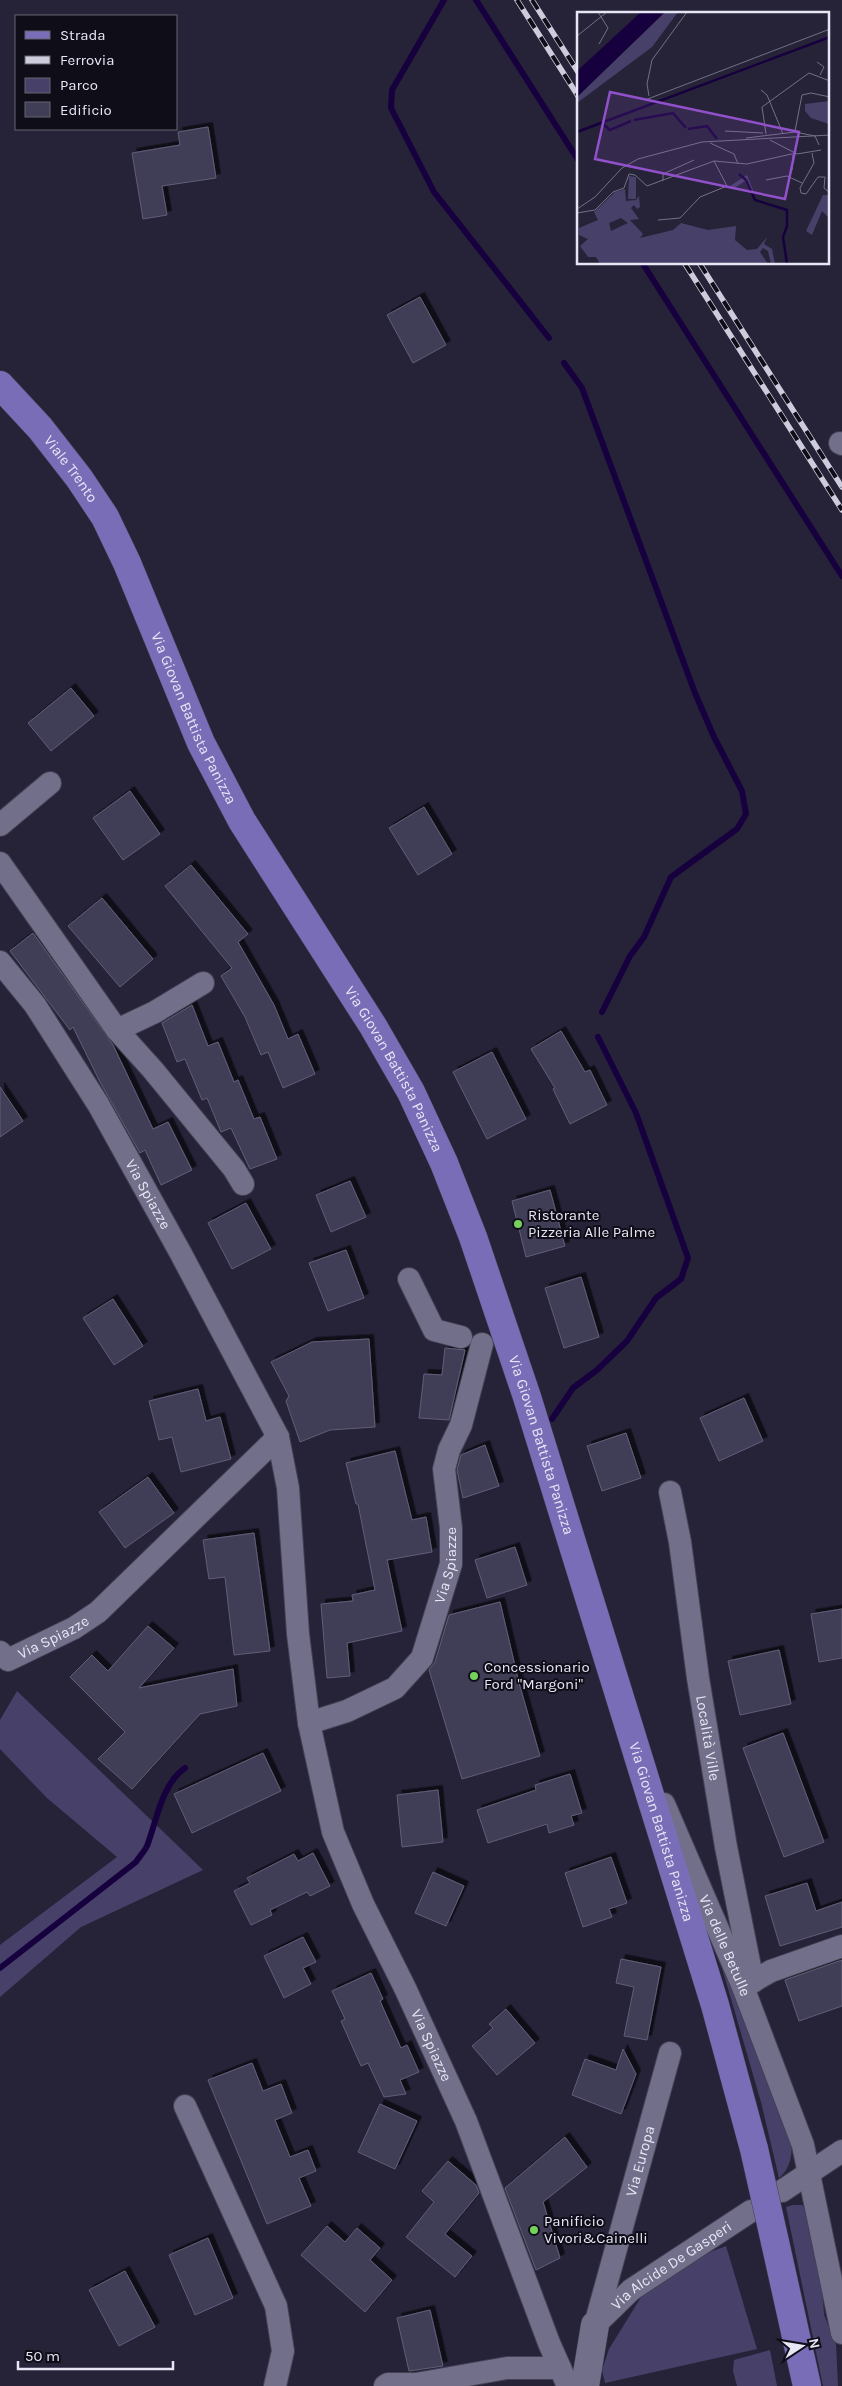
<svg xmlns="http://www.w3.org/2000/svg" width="842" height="2386" font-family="Karla,sans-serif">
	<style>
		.green { fill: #47416a }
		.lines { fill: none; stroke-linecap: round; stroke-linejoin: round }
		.stream { stroke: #16003e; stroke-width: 6 }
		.building { fill: #403d56; stroke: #615e78; filter: url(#shadow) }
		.street-casing { stroke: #434053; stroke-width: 24 }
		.secondary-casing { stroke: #434053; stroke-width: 29 }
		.primary-casing { stroke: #434053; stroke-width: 29 }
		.street { stroke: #726f8a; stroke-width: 22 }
		.secondary { stroke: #726f8a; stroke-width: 28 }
		.primary { stroke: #7a6db7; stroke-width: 28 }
		.rail-casing { stroke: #cdccdc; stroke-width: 5.5 }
		.rail { stroke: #0f0e18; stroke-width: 4; stroke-dasharray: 11; stroke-linecap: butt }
		.primary-bridge-casing { stroke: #434053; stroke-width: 29; stroke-linecap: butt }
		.primary-bridge { stroke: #7a6db7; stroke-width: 28 }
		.poi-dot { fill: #74d25c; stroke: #0f0e18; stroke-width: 2 }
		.labels { text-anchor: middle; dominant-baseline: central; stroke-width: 4; stroke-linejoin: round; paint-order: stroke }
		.street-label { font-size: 15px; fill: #e7e6f5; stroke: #0f0e18 }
		.poi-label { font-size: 15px; fill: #e7e6f5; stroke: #0f0e18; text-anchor: start }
		.inset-river { fill: none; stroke: #16003e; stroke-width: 2.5 }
		.inset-road { fill: none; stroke: #737184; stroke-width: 1 }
		.view { fill: #9151ca; fill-opacity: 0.15; stroke: #9151ca; stroke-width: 2.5 }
		.inset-edge { fill: none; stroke: #e7e6f5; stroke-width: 2.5 }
	</style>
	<defs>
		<filter id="shadow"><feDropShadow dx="4.5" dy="-4.5" stdDeviation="0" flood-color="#0009"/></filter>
	</defs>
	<rect width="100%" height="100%" fill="#262339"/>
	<!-- green -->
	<g class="green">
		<polygon points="17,1691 203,1870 81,1927 0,1997 0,1945 117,1857 47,1798 0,1749 0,1720"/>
		<path d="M724,1959L792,2137C792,2153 792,2167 779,2178L761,2102L720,1961Z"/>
		<polygon points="793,2205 802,2205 809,2213 820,2256 824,2315 836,2344 838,2386 823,2386 786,2207"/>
		<polygon points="726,2246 757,2349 605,2383 602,2370 609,2349 643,2294 692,2259"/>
		<polygon points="770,2350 777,2386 737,2386 733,2371 734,2360"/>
	</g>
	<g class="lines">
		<!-- stream -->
		<g class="stream">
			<polyline points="444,0 392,90 391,108 434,192 549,338"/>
			<polyline points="476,0 578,160"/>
			<polyline points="643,264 842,576"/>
			<polyline points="564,363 582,388 695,693 714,737 742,791 746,814 737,829 671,877 644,937 630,956 602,1012"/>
			<polyline points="552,1419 573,1388 597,1370 627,1341 656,1298 681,1279 688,1258 636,1113 598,1037"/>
			<path d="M0,1968L136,1862C139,1857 144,1852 147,1846C157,1820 161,1785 185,1768"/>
		</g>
	</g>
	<!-- building -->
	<g class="building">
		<polygon points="208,127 216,178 162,186 167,215 143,219 132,153 180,145 178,132"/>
		<polygon points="420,297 446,345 413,363 387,315"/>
		<polygon points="71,688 94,716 51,751 28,723"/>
		<polygon points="130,791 160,834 123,860 93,818"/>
		<polygon points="424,807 452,854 418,875 389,828"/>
		<polygon points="191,865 248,934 238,942 274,1005 288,1039 298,1034 315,1074 283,1088 268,1052 261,1055 245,1017 221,976 232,968 165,886"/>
		<polygon points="102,898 153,959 120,987 68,926"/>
		<polygon points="33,933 113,1045 153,1129 168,1122 192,1170 161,1185 145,1150 140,1153 100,1082 73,1027 70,1030 10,951"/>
		<polygon points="192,1005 208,1046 218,1042 234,1082 238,1080 254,1119 260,1117 277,1159 250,1169 231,1128 221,1132 207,1098 202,1100 185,1059 177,1062 162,1023"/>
		<polygon points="561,1031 585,1072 590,1070 607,1105 570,1124 553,1089 555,1088 531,1049"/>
		<polygon points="492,1052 526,1119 487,1139 453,1072"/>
		<polygon points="0,1087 23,1121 0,1137"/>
		<polygon points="350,1181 366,1217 331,1232 316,1195"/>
		<polygon points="550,1190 565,1246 526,1257 512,1201"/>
		<polygon points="246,1203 271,1249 232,1269 208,1223"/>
		<polygon points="346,1250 364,1298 328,1311 309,1263"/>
		<polygon points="581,1277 599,1337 564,1348 545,1288"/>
		<polygon points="113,1299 143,1346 114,1365 83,1318"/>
		<polygon points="369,1339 375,1427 330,1430 300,1442 286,1401 289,1396 271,1362 312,1342"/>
		<polygon points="445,1348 465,1350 449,1420 419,1418 424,1374 442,1375"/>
		<polygon points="198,1389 206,1421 220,1417 231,1459 181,1472 172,1437 159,1440 149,1401"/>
		<polygon points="744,1398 763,1441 719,1461 700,1418"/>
		<polygon points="626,1433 641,1478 602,1491 587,1446"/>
		<polygon points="485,1445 499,1486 463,1498 457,1470 461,1455"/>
		<polygon points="395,1451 412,1520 426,1517 432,1552 387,1560 402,1631 347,1643 350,1676 327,1678 321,1604 353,1601 352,1595 375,1590 358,1504 356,1504 346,1463"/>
		<polygon points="148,1477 174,1513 125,1548 99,1512"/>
		<polygon points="254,1533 270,1651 234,1655 225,1577 209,1579 203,1540"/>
		<polygon points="515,1547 527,1585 487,1598 475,1560"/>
		<polygon points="500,1602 519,1683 540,1756 462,1779 429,1670 435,1662 449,1615"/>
		<polygon points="842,1609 842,1658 819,1662 811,1614"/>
		<polygon points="148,1626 174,1648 139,1688 233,1669 237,1706 200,1714 132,1789 98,1759 125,1732 70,1677 92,1655 108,1671"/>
		<polygon points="779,1650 791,1704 740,1715 728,1661"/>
		<polygon points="783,1733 824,1842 784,1857 743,1748"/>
		<polygon points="263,1753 281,1791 192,1833 174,1794"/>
		<polygon points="570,1774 582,1813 571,1816 574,1825 549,1833 547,1824 488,1843 477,1810 536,1790 535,1785"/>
		<polygon points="438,1790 443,1842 402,1847 397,1795"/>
		<polygon points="313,1853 330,1886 310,1896 307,1892 270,1910 272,1915 251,1925 234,1891 250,1883 247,1878 294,1854 298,1861"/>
		<polygon points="611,1857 627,1903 609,1909 612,1917 583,1927 565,1873"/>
		<polygon points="433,1872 464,1886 446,1926 415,1913"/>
		<polygon points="807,1883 816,1911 842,1902 842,1927 780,1946 765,1896"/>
		<polygon points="303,1937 316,1962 303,1968 311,1984 284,1998 264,1956"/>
		<polygon points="621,1959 661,1967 647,2040 624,2036 634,1987 616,1983"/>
		<polygon points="842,1960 842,2006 799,2021 785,1980"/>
		<polygon points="371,1973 383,1999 380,2001 401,2048 407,2045 419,2072 400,2080 406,2094 384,2097 368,2063 361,2066 341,2021 345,2019 332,1991"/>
		<polygon points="506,2009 535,2043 497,2075 472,2046 493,2028 489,2024"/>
		<polygon points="623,2049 636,2074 621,2114 572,2095 585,2059 616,2070"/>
		<polygon points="252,2063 263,2091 281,2084 292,2113 275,2120 290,2157 308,2150 316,2171 299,2178 311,2206 267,2224 208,2080"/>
		<polygon points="380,2104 417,2121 395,2169 358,2152"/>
		<polygon points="565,2137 587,2167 543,2202 560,2258 536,2270 505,2188"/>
		<polygon points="448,2161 476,2185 479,2193 445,2234 472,2256 455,2277 406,2237 434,2202 422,2191"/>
		<polygon points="327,2226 345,2242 357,2228 380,2248 370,2260 392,2280 365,2312 301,2255"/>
		<polygon points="208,2238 233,2298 195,2315 169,2255"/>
		<polygon points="125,2271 155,2327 119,2346 89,2290"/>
		<polygon points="430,2310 443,2366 409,2371 397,2318"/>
	</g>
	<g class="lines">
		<defs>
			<g id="street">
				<polyline points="840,443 842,444"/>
				<polyline points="0,825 50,783"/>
				<polyline points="0,863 117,1030 153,1070 234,1169 243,1184"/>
				<path id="s1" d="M0,962L35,1005L98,1104L180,1252L278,1437L288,1488L298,1634L309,1723L333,1832L363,1904L405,1988L466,2121L549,2343L568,2386"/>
				<polyline points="117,1030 155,1012 203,983"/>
				<polyline points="409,1279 434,1330 461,1337"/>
				<path id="s2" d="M670,1492L680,1542L698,1678L726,1847L753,1982"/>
				<path id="s3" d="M0,1652L8,1660L74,1628L98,1612L278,1437"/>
				<path id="s4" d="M309,1723L347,1711L395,1688L422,1658L451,1564V1528L444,1469L449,1450L461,1425L482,1344"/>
				<path id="s5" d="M664,1804L743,1987L803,2145L842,2333"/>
				<polyline points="743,1987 771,1971 842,1946"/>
				<polyline points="185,2106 276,2306 283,2351 275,2386"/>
				<polyline points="782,2191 842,2151"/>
				<path id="s6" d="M596,2324L631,2290L751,2211"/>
				<path id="s7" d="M595,2325L670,2053"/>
				<polyline points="385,2386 388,2384 416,2384 507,2368 560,2368"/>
			</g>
			<polyline id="secondary" points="585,2386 595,2325"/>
			<g id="primary">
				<path id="s8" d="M0,385L40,428L79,478L105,517L127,563L201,743L242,821L373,1026L411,1092L444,1163L473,1237L527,1397L715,2005L754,2149"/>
				<polyline points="775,2242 807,2386"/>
			</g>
		</defs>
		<!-- street casing -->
		<use href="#street" class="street-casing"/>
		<!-- secondary casing -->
		<use href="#secondary" class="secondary-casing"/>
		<!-- primary casing -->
		<use href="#primary" class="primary-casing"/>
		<!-- street -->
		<use href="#street" class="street"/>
		<!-- secondary -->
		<use href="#secondary" class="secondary"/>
		<!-- primary -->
		<use href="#primary" class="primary"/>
		<defs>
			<g id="rail">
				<polyline points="517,0 578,96"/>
				<polyline points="532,0 578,72"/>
				<polyline points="685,264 842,510"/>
				<polyline points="700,264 842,487"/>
			</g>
		</defs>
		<!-- rail casing -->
		<use href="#rail" class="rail-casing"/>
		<!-- rail -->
		<use href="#rail" class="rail"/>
		<defs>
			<polyline id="primary-bridge" points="754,2149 775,2242"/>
		</defs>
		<!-- primary-bridge casing -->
		<use href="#primary-bridge" class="primary-bridge-casing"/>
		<!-- primary-bridge -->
		<use href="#primary-bridge" class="primary-bridge"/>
	</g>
	<!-- markers -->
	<g class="poi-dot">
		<circle cx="518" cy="1224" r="5"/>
		<circle cx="474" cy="1676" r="5"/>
		<circle cx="534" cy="2230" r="5"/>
	</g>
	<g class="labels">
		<!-- street labels -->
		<g class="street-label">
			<text stroke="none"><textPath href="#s8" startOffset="110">Viale Trento</textPath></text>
			<text stroke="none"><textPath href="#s8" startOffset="389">Via Giovan Battista Panizza</textPath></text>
			<text stroke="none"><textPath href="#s8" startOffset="794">Via Giovan Battista Panizza</textPath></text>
			<text stroke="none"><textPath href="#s1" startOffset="276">Via Spiazze</textPath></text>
			<text stroke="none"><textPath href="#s8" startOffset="1199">Via Giovan Battista Panizza</textPath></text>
			<text stroke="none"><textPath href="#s4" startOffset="230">Via Spiazze</textPath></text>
			<text stroke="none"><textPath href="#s3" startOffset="62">Via Spiazze</textPath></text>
			<text stroke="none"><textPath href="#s2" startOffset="249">Località Ville</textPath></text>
			<text stroke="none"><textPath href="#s8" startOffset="1604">Via Giovan Battista Panizza</textPath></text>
			<text stroke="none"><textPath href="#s5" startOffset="154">Via delle Betulle</textPath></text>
			<text stroke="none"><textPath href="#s1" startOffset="1186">Via Spiazze</textPath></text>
			<text stroke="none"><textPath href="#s7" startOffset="170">Via Europa</textPath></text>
			<text stroke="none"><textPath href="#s6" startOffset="96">Via Alcide De Gasperi</textPath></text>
		</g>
		<!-- poi labels -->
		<g class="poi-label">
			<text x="528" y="1215">Ristorante<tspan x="528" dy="17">Pizzeria Alle Palme</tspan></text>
			<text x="484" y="1667">Concessionario<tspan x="484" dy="17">Ford "Margoni"</tspan></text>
			<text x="544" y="2221">Panificio<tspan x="544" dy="17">Vivori&amp;Cainelli</tspan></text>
		</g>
	</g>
	<!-- overview -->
	<g transform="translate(577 12)">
		<rect width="252" height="252" fill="#262339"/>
		<path d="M88,0H101L75,35L0,91V85ZM252,89V112L234,106L228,99V92ZM170,163L177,181L175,184L168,169L156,177L153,174ZM52,164L59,165V187H51ZM48,177L49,189L59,188L62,184L63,195L60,197L57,193L54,196L62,207L53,208L66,222L63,226L96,218L104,211L131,218L159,214L158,228L170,238L180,237L190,225L187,232L195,237L198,252H194L191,239L186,236L183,240L191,252H23L19,245H11L3,234L11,227L2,223V216L21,208L17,200L38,180ZM44,206L51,211L34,219L32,211ZM246,183H252V206L245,199L235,223L229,219Z" fill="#47416a" fill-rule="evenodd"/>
		<path d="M64,0H88L0,85V59Z" fill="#16003e"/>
		<path class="inset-river" d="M57,108L96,101L109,116M25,111L33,118L54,109M111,117L130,114L140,127M0,120L253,25M162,162L169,168L178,188L210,198V214L206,225L210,252"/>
		<path class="inset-road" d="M21,0L31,16L22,32M0,24L30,0M240,50L247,55L243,63M232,61L253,69M184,78L190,83L206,122M72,84L70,72L75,48L110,0M68,88L253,17M148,119L186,121M218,119L225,83L234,81L253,85M189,122L185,95L232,61M169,126L218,120L238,124L242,133M193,128L220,142L244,138M133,131L157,142L161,152M235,141L237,151L223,176L224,181L229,182L241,165H248L247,176L253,181M215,158L216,143M189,168L210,164L225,171M86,169V162L117,148M0,197L18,185L45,156L61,147L125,130L253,123M0,201L18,198L36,180L47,176L52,162L58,163L70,174L137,149L170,152L219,141M81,208L103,206L123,185L150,174L137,149"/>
		<path class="view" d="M33,80L222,120L208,187L18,147Z"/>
		<rect width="252" height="252" class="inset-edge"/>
	</g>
	<!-- legend -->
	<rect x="15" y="15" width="162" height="115" fill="#0f0e18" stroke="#656470"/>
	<rect x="25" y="31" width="25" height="8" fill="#7a6db7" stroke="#656470"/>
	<text x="60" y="40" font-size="15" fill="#e7e6f5">Strada</text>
	<rect x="25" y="56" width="25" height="8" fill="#cdccdc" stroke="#656470"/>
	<text x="60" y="65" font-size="15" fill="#e7e6f5">Ferrovia</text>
	<rect x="25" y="78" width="25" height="15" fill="#47416a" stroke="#656470"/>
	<text x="60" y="90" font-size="15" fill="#e7e6f5">Parco</text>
	<rect x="25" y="102" width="25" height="15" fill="#403d56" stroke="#656470"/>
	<text x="60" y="115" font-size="15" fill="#e7e6f5">Edificio</text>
	<!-- north arrow -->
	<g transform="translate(802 2346) rotate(78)" stroke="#0f0e18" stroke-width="4" paint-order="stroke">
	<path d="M0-4L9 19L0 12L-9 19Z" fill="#e7e6f5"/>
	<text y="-8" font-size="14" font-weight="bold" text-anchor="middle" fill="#e7e6f5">N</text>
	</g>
	<!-- scale -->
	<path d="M18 2361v8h155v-8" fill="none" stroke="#e7e6f5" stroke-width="2.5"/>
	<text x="25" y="2361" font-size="15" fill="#e7e6f5" stroke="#0f0e18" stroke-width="4" paint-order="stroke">50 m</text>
</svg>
